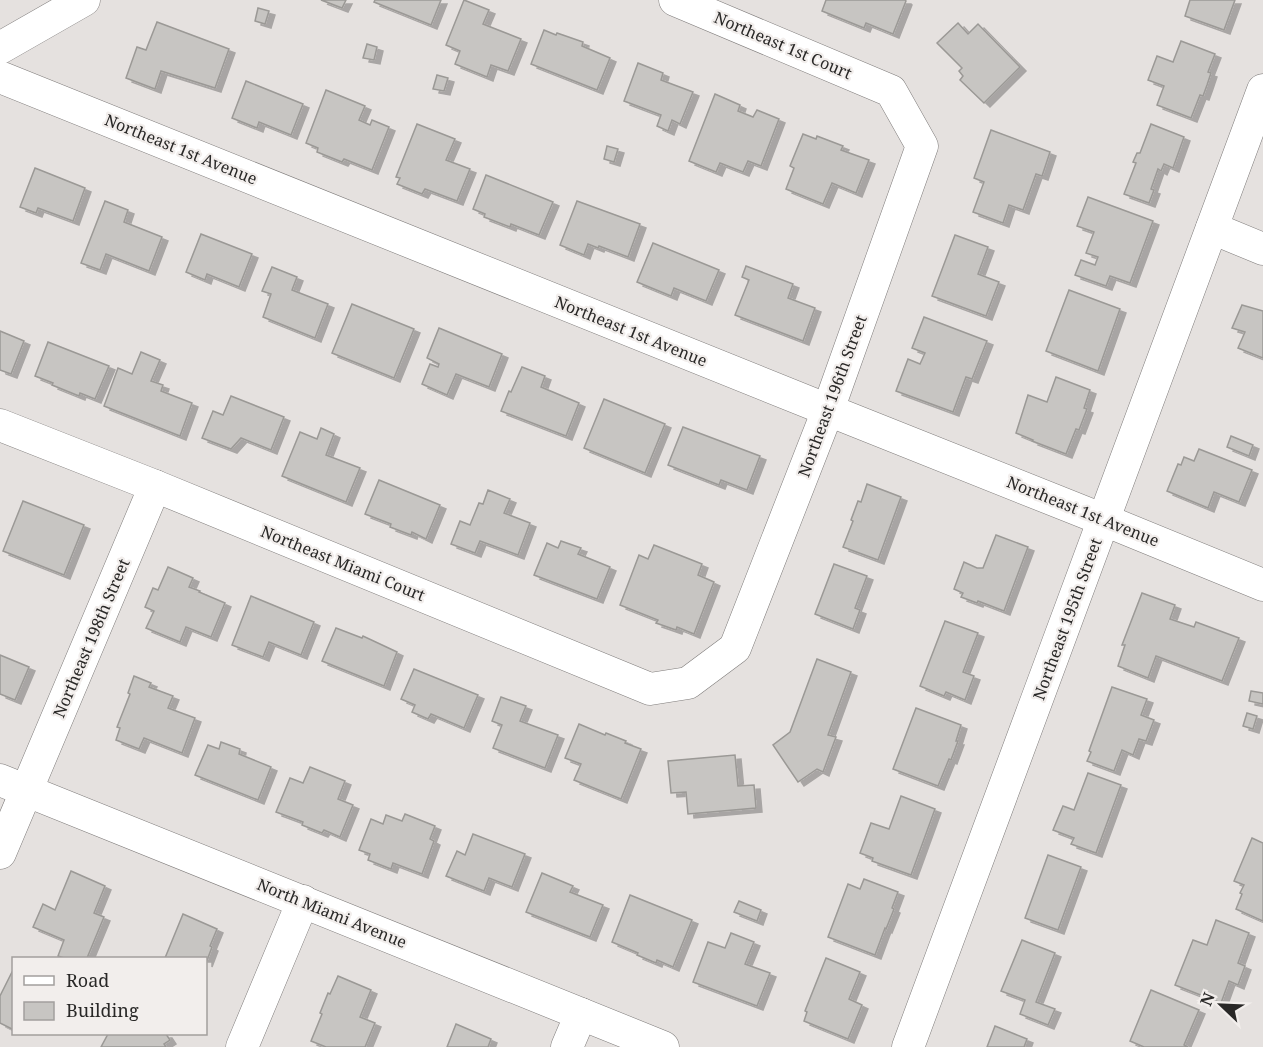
<svg xmlns="http://www.w3.org/2000/svg" width="1263" height="1047" font-family="'Noto Serif',serif">
	<style>
		.building { fill: #c7c5c2; stroke: #9b9996; stroke-width: 1.5; filter: url(#shadow) }
		.lines { fill: none; stroke-linecap: round; stroke-linejoin: round }
		.minor-casing { stroke: #7f7c7b; stroke-width: 33 }
		.minor { stroke: #fff; stroke-width: 32 }
		.labels { text-anchor: middle; dominant-baseline: central; stroke-width: 4.5; stroke-linejoin: round; paint-order: stroke }
		.street-label { font-size: 16px; fill: #292827; stroke: #f2eeec }
	</style>
	<defs>
		<filter id="shadow"><feDropShadow dx="6" dy="4" stdDeviation="0" flood-color="#0004"/></filter>
	</defs>
	<rect width="100%" height="100%" fill="#e5e1df"/>
	<!-- building -->
	<g class="building">
		<polygon points="321,0 346,0 342,8"/>
		<polygon points="375,0 441,0 431,25 374,2"/>
		<polygon points="464,0 489,10 483,24 521,39 508,71 491,65 487,77 455,64 460,51 446,45"/>
		<polygon points="826,0 905,0 906,1 893,34 866,23 864,28 822,11"/>
		<polygon points="1190,0 1235,0 1224,30 1185,16"/>
		<polygon points="258,8 269,11 265,24 255,21"/>
		<polygon points="157,22 229,49 215,88 161,71 155,89 126,78 137,47 146,50"/>
		<polygon points="958,23 968,34 978,24 1020,67 984,103 960,80 963,76 959,71 962,68 937,43"/>
		<polygon points="544,30 556,35 557,33 583,42 582,46 610,58 597,90 531,64"/>
		<polygon points="1181,41 1215,54 1208,72 1211,73 1207,85 1203,96 1200,95 1191,118 1157,105 1164,86 1148,80 1157,56 1173,62"/>
		<polygon points="367,44 377,47 374,60 363,58"/>
		<polygon points="638,63 663,73 661,80 693,92 680,124 672,120 668,131 657,126 661,115 624,101"/>
		<polygon points="437,75 448,78 444,91 433,89"/>
		<polygon points="246,81 303,104 291,135 259,122 257,128 232,118"/>
		<polygon points="326,90 365,106 359,120 370,125 372,120 389,127 372,170 344,159 342,162 317,152 318,148 306,143"/>
		<polygon points="715,94 740,105 738,111 753,117 757,110 779,119 761,166 748,161 743,172 720,163 716,172 689,161"/>
		<polygon points="417,124 455,139 446,160 470,169 457,201 425,189 422,194 397,184 400,178 396,177"/>
		<polygon points="1151,124 1184,137 1173,168 1164,164 1161,171 1158,169 1151,189 1154,190 1149,203 1124,194 1136,163 1133,162 1137,153 1140,153"/>
		<polygon points="991,130 1050,152 1042,176 1036,174 1023,210 1009,205 1003,223 973,212 984,182 974,178"/>
		<polygon points="803,134 816,139 817,136 843,146 841,150 869,160 856,193 832,183 823,204 786,189 794,168 790,166"/>
		<polygon points="607,146 618,149 614,162 604,159"/>
		<polygon points="35,168 85,188 73,221 38,208 36,213 20,207"/>
		<polygon points="486,175 553,202 539,235 511,224 510,227 484,217 485,214 473,209"/>
		<polygon points="1088,197 1153,221 1130,283 1110,276 1106,286 1075,275 1081,260 1095,265 1098,257 1086,253 1094,232 1077,226"/>
		<polygon points="105,201 128,210 124,222 162,237 149,271 106,254 100,270 81,263"/>
		<polygon points="577,201 640,224 628,257 599,246 598,248 588,244 584,255 560,245"/>
		<polygon points="201,234 252,254 239,287 207,274 205,280 186,272"/>
		<polygon points="955,235 988,247 978,274 999,282 986,316 932,296"/>
		<polygon points="653,243 719,270 706,301 674,288 671,296 637,282"/>
		<polygon points="746,266 793,284 788,298 815,308 803,341 735,315 749,280 742,277"/>
		<polygon points="272,267 297,277 292,290 328,304 315,338 263,317 271,294 262,291"/>
		<polygon points="1069,290 1120,309 1098,371 1046,351"/>
		<polygon points="352,304 414,329 394,378 332,353"/>
		<polygon points="1242,305 1263,311 1263,358 1238,348 1245,332 1232,328"/>
		<polygon points="924,317 987,341 972,379 966,377 953,412 896,391 908,359 920,364 925,353 912,348"/>
		<polygon points="439,328 502,354 489,387 456,374 447,395 422,384 430,364 438,367 439,364 427,358"/>
		<polygon points="0,331 24,341 11,374 0,370"/>
		<polygon points="48,342 109,366 95,399 80,393 79,396 52,385 53,383 35,376"/>
		<polygon points="141,352 160,360 151,381 163,385 161,391 192,403 180,436 104,406 118,368 132,374"/>
		<polygon points="522,367 545,376 541,387 579,403 566,436 501,411 509,391 511,392"/>
		<polygon points="1056,377 1090,390 1084,408 1087,409 1079,430 1076,429 1066,454 1032,441 1033,440 1016,433 1028,395 1047,402"/>
		<polygon points="231,396 284,417 271,450 241,438 231,449 202,438 213,411 223,415"/>
		<polygon points="604,399 665,424 645,473 584,448"/>
		<polygon points="683,427 760,456 747,490 721,480 719,485 668,465"/>
		<polygon points="321,428 334,434 326,455 360,468 346,502 282,476 300,432 317,439"/>
		<polygon points="1231,436 1253,445 1249,456 1227,447"/>
		<polygon points="1199,449 1252,470 1239,502 1214,492 1208,508 1167,491 1178,464 1181,465 1184,457 1194,461"/>
		<polygon points="379,480 440,505 426,539 412,532 411,535 390,527 391,524 365,514"/>
		<polygon points="867,484 901,497 878,560 843,547 853,521 851,520 858,501 861,502"/>
		<polygon points="488,490 510,499 504,513 530,523 518,555 480,541 475,553 451,544 460,521 470,525 479,503 483,504"/>
		<polygon points="23,501 84,525 64,575 3,551"/>
		<polygon points="996,535 1028,547 1004,611 978,601 977,603 961,597 963,593 954,589 964,562 977,568 983,568"/>
		<polygon points="561,541 581,548 578,554 610,567 597,599 534,575 547,543 558,548"/>
		<polygon points="654,545 702,564 698,575 714,582 694,634 677,627 676,630 656,623 658,620 620,605 639,555 648,559"/>
		<polygon points="834,564 867,576 855,608 860,610 853,629 815,614"/>
		<polygon points="168,567 193,578 189,587 200,591 199,592 225,603 211,637 186,627 180,642 146,628 154,611 145,607 153,588 158,590"/>
		<polygon points="1142,593 1175,605 1170,619 1194,627 1196,622 1239,638 1222,681 1156,656 1148,678 1118,666 1125,645 1122,645"/>
		<polygon points="251,596 314,622 301,655 269,642 263,657 232,645"/>
		<polygon points="945,621 978,633 963,672 974,676 965,700 946,692 944,696 920,686"/>
		<polygon points="336,628 362,638 363,636 397,652 384,686 322,661"/>
		<polygon points="0,655 29,667 15,700 0,694"/>
		<polygon points="817,659 851,672 828,735 836,737 823,772 817,769 798,782 773,745 790,732"/>
		<polygon points="414,669 478,695 464,728 431,714 428,719 412,712 415,705 401,699"/>
		<polygon points="134,676 151,683 149,687 173,696 168,708 195,718 182,753 144,738 139,749 116,740 120,728 117,727 130,694 128,693"/>
		<polygon points="1112,687 1147,699 1141,715 1154,720 1146,741 1139,739 1133,755 1122,750 1114,771 1087,761 1091,752 1089,751"/>
		<polygon points="1251,691 1263,693 1263,704 1249,701"/>
		<polygon points="501,697 526,706 520,721 558,735 545,768 493,748 502,725 492,721"/>
		<polygon points="916,708 961,725 956,741 958,741 951,760 949,759 938,786 893,769"/>
		<polygon points="1247,713 1257,716 1253,729 1243,726"/>
		<polygon points="579,724 605,735 606,733 626,741 625,743 641,749 621,799 574,780 581,764 565,758"/>
		<polygon points="221,742 240,749 239,754 271,767 258,800 195,775 208,745 219,749"/>
		<polygon points="735,755 738,786 754,785 756,808 688,814 686,792 671,793 668,761"/>
		<polygon points="310,767 345,781 338,799 353,805 340,837 324,830 322,833 302,825 303,822 276,812 290,778 303,783"/>
		<polygon points="1088,773 1121,785 1096,853 1071,844 1074,838 1053,830 1063,806 1074,810"/>
		<polygon points="901,796 935,809 911,875 872,861 873,858 860,853 871,823 889,829"/>
		<polygon points="405,814 435,826 430,839 434,841 422,874 393,863 391,869 368,860 370,854 359,850 371,819 383,824 386,815 402,821"/>
		<polygon points="473,834 525,854 512,887 489,878 484,891 446,876 457,851 465,855"/>
		<polygon points="1252,838 1263,843 1263,921 1236,909 1242,894 1240,893 1244,885 1234,881"/>
		<polygon points="1048,855 1081,867 1058,930 1025,918"/>
		<polygon points="71,871 105,886 94,913 104,917 87,958 64,958 58,956 64,940 33,927 43,904 55,910"/>
		<polygon points="542,873 573,886 570,892 603,905 590,937 526,912"/>
		<polygon points="864,879 898,892 892,908 894,909 886,929 885,928 875,955 828,937 848,884 860,889"/>
		<polygon points="630,895 692,920 673,967 657,960 656,963 637,955 638,953 612,942"/>
		<polygon points="739,901 761,910 757,921 734,912"/>
		<polygon points="183,914 217,929 210,946 212,947 206,963 206,958 165,958"/>
		<polygon points="1216,920 1249,933 1238,963 1245,966 1238,985 1229,981 1221,1003 1175,985 1193,940 1207,945"/>
		<polygon points="731,933 754,942 745,964 770,973 757,1006 693,982 708,942 725,948"/>
		<polygon points="1022,940 1055,953 1036,1002 1055,1009 1048,1025 1020,1014 1025,1000 1001,991"/>
		<polygon points="826,958 860,972 849,999 862,1005 848,1039 804,1021 807,1012 805,1011"/>
		<polygon points="12,972 14,972 14,1030 0,1023 0,996"/>
		<polygon points="338,976 371,990 360,1017 375,1023 365,1047 326,1047 311,1041 322,1014 320,1013 328,993 330,994"/>
		<polygon points="1151,990 1199,1010 1184,1045 1188,1047 1144,1047 1130,1041"/>
		<polygon points="456,1024 491,1039 488,1047 447,1047"/>
		<polygon points="995,1026 1027,1039 1024,1047 987,1047"/>
		<polygon points="108,1034 166,1034 170,1040 164,1044 166,1047 101,1047"/>
	</g>
	<g class="lines">
		<defs>
			<g id="minor">
				<polyline points="0,48 84,0"/>
				<polyline points="0,77 828,410 1104,520 1263,585"/>
				<polyline points="1212,228 1263,249"/>
				<polyline points="0,425 155,486 650,689 688,683 735,648 828,410 922,146 891,91 675,0"/>
				<polyline points="0,780 663,1047"/>
				<polyline points="0,853 155,486"/>
				<polyline points="242,1047 303,901"/>
				<polyline points="567,1047 581,1014"/>
				<polyline points="908,1047 1263,90"/>
			</g>
		</defs>
		<!-- minor casing -->
		<use href="#minor" class="minor-casing"/>
		<!-- minor -->
		<use href="#minor" class="minor"/>
	</g>
	<g class="labels">
		<!-- street labels -->
		<g class="street-label">
			<text transform="translate(783 45) rotate(23)">Northeast 1st Court</text>
			<text transform="translate(181 149) rotate(22)">Northeast 1st Avenue</text>
			<text transform="translate(631 331) rotate(22)">Northeast 1st Avenue</text>
			<text transform="translate(832 396) rotate(-70)">Northeast 196th Street</text>
			<text transform="translate(1083 511) rotate(22)">Northeast 1st Avenue</text>
			<text transform="translate(343 563) rotate(22)">Northeast Miami Court</text>
			<text transform="translate(1067 619) rotate(-70)">Northeast 195th Street</text>
			<text transform="translate(91 638) rotate(-67)">Northeast 198th Street</text>
			<text transform="translate(332 913) rotate(22)">North Miami Avenue</text>
		</g>
	</g>
	<!-- legend -->
	<rect x="12" y="957" width="195" height="78" fill="#f2eeec" stroke="#a29f9d" stroke-width="1.5"/>
	<rect x="24" y="976" width="30" height="9" fill="#ffffff" stroke="#a29f9d" stroke-width="1.5"/>
	<text x="66" y="987" font-size="18" fill="#292827">Road</text>
	<rect x="24" y="1002" width="30" height="18" fill="#c7c5c2" stroke="#a29f9d" stroke-width="1.5"/>
	<text x="66" y="1017" font-size="18" fill="#292827">Building</text>
	<!-- north arrow -->
	<g transform="translate(1221 1005) rotate(293)" stroke="#f2eeec" stroke-width="4.5" paint-order="stroke">
	<path d="M0-4.5L10 22L0 15L-10 22Z" fill="#292827"/>
	<text y="-9" font-size="16" font-weight="bold" text-anchor="middle" fill="#292827">N</text>
	</g>
</svg>
